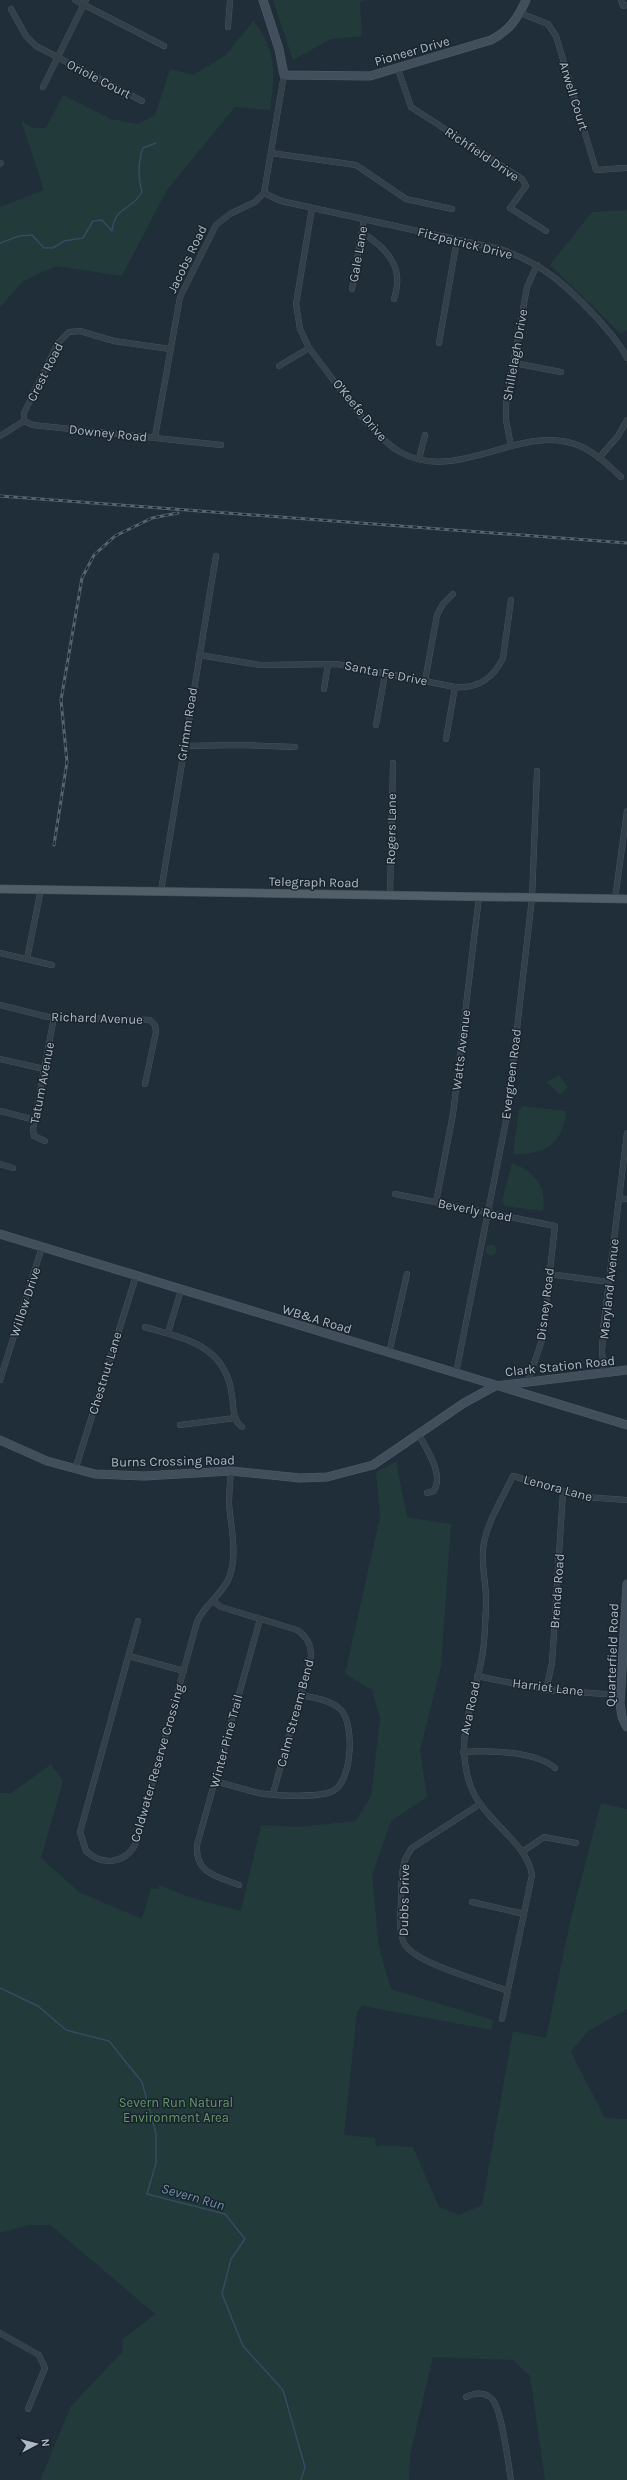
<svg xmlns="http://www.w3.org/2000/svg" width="627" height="2480" font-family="Karla,sans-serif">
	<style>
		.green { fill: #223a39 }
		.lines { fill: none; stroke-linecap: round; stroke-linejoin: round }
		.stream { stroke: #324c61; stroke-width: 1.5 }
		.street-casing { stroke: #515d67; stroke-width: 6 }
		.secondary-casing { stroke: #515d67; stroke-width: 9 }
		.primary-casing { stroke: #404b55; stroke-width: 9 }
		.street { stroke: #333f49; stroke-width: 5.5 }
		.secondary { stroke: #414f5c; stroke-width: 8 }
		.primary { stroke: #515f69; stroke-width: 8 }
		.rail-casing { stroke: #556470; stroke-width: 3 }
		.rail { stroke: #19242d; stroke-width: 1.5; stroke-dasharray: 4.5; stroke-linecap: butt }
		.labels { text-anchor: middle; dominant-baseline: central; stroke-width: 3; stroke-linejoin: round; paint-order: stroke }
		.street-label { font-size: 13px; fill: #adbac6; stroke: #19242d }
		.park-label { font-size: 13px; fill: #649769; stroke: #19242d }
		.water-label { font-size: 14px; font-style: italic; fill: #6d90aa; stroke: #19242d }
	</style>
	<rect width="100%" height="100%" fill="#202e39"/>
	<!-- green -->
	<g class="green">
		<polygon points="273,0 365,0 360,2 362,36 331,39 293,60"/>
		<path d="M253,21C277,47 275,77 270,110L235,107L167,190L122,276L56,266L23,281L0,307V207L44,190L21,120L33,128H46L63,95L111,119L138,124L155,115L170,69L193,75L226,55Z"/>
		<polygon points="627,210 627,330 621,334 550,265 592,212"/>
		<polygon points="559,1075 568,1088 560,1095 547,1082"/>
		<path d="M523,1106L566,1111C563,1144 545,1155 513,1154L519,1110Z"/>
		<path d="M512,1163C534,1171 547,1186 543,1211L505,1206L502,1201Z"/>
		<circle cx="491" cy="1250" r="5.5"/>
		<polygon points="396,1462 407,1517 451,1524 441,1667 420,1750 427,1797 391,1821 372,1875 379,1947 391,1989 493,2020 492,2030 362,2006 357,2012 344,2135 375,2138 376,2147 381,2145 413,2147 439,2207 459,2215 482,2205 513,2031 546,2038 570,1922 601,1803 627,1809 627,2009 587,2032 571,2052 605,2118 627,2119 627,2480 545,2480 530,2376 513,2360 433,2357 410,2455 409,2480 40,2480 71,2406 122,2352 123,2339 155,2314 50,2225 29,2225 0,2233 0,1793 11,1793 51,1764 63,1781 41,1858 79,1892 142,1919 151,1888 158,1889 159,1885 189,1897 241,1911 261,1825 299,1827 355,1821 371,1797 380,1718 372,1690 345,1674 380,1517 376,1472"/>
	</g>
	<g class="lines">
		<!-- stream -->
		<g class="stream">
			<path d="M0,243L19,236L32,235L44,248H53L64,241L83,238L93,221L102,220L112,231C115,205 131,212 142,192C138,179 138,160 143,148L156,143"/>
			<polyline points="0,1988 38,2006 66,2030 109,2041 142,2082 156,2134 156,2163 147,2194 225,2214 245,2239 231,2259 222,2294 243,2346 283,2390 305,2467 301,2480"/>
		</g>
		<defs>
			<g id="street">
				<polyline points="75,0 164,46"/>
				<polyline points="621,0 623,6 627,5"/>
				<polyline points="11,9 26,36 36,46 142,101"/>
				<polyline points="520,13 548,24 556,36 596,170 625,168"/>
				<polyline points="228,27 230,0"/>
				<polyline points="398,69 411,107 522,179 526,186 510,208 546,231"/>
				<polyline points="43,87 86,0"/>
				<polyline points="271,153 356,165 406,199 452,209"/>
				<polyline points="0,164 1,163"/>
				<path d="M264,193L281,201L500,249C544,264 567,286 598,319C609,332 620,343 627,358"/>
				<path d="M312,208L296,304L300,329L309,348C332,377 369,434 400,452C459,485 521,421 580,446C596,453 609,466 621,477"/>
				<path d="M362,234C369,236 374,241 380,246C397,262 401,277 394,299"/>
				<polyline points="352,289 364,219"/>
				<polyline points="439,343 457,240"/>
				<polyline points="514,363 561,372"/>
				<polyline points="279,366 309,348"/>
				<polyline points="24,421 24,413 58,343 69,332 80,331 114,341 170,349"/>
				<polyline points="0,436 24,421 33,425 221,445"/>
				<polyline points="155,437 180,297 216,225 230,214 255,202 264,193 284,75"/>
				<polyline points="511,446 506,420 506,404 527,287 537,265"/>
				<polyline points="599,458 618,436 627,420"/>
				<polyline points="419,459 425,435"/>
				<path d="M199,655L260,665L337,664L455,687C478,689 494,677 503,658L511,600"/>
				<polyline points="425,681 437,615 443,604 453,594"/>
				<polyline points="324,689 328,664"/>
				<polyline points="376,725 385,674"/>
				<polyline points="446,739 455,687"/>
				<polyline points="183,746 239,745 295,747"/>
				<polyline points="161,891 216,556"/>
				<polyline points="390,895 393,763"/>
				<polyline points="615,899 627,811"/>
				<polyline points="0,953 52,965"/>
				<polyline points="27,959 41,889"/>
				<polyline points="0,1005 48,1017 150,1020 155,1025 156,1032 145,1084"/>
				<polyline points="0,1059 44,1069"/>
				<polyline points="0,1111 35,1120"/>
				<polyline points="45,1141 34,1136 33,1129 54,1017"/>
				<polyline points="0,1164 13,1168"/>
				<polyline points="395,1194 555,1226 542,1340 528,1381"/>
				<polyline points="619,1198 627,1199"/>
				<polyline points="436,1202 453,1114 479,897"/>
				<polyline points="549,1274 609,1282"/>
				<path d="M145,1327C186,1339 226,1345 232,1396C234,1408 232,1419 242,1427"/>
				<polyline points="168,1333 181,1290"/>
				<polyline points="389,1353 407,1274"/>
				<polyline points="456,1373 507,1116 532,898 537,771"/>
				<polyline points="605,1374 602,1353 603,1330 627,1133"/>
				<polyline points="0,1380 42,1247"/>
				<polyline points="180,1425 235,1418"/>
				<path d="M419,1435C427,1450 444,1474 434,1491L427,1493"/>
				<polyline points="75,1470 136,1276"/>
				<path d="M213,1601L221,1607L297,1630C307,1637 311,1644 311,1656L273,1794"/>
				<path d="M138,1621L80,1832L86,1851C102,1866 124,1864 135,1845L197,1622C204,1605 222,1595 229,1578C238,1555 231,1528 229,1504C229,1493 230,1482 231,1471"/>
				<polyline points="129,1656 184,1671"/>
				<polyline points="477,1676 546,1690 620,1695"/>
				<polyline points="546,1690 552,1663 563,1492"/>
				<path d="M463,1752C489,1750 535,1751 555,1768"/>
				<path d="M215,1781C230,1785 245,1790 259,1793C274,1796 320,1798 333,1791C352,1782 355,1725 341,1710C332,1700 314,1698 301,1695"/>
				<path d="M480,1804L412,1848C400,1862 402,1880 401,1897C401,1912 398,1930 404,1943C413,1963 485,1982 508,1991"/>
				<polyline points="522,1852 544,1837 576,1843"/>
				<path d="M239,1885C217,1876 195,1874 197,1845L260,1619"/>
				<polyline points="472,1902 524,1914"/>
				<path d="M502,2019L532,1875C527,1842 483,1820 471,1787C451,1733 480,1694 484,1642C485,1628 486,1613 486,1599C486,1580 480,1562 484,1542C489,1519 503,1497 513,1476L584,1497L627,1500"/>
				<polyline points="0,2333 39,2355 45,2368 28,2409"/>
				<path d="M466,2397C474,2393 484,2391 492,2399C502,2409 508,2463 511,2480"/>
			</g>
			<g id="secondary">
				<path d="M263,0L279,49L284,75L370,76L491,40C509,31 518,18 526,0"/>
				<polyline points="0,1234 627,1425"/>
				<polyline points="0,1440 47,1461 95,1474 144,1476 231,1471 300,1478 327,1477 373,1465 464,1403 495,1386 627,1370"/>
				<polyline points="627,1584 620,1703 622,1717 627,1727"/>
			</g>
			<polyline id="primary" points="0,889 627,899"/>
		</defs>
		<!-- street casing -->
		<use href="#street" class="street-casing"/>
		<!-- secondary casing -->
		<use href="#secondary" class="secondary-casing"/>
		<!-- primary casing -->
		<use href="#primary" class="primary-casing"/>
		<!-- street -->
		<use href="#street" class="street"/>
		<!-- secondary -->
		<use href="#secondary" class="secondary"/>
		<!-- primary -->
		<use href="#primary" class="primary"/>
		<defs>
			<g id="rail">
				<polyline points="0,496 627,543"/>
				<polyline points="54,845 67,762 61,700 82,578 94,555 115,536 152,518 178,513"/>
			</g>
		</defs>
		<!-- rail casing -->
		<use href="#rail" class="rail-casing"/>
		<!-- rail -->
		<use href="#rail" class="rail"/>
	</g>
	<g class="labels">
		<!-- street labels -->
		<g class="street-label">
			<text transform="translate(412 51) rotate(-16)">Pioneer Drive</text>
			<text transform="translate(99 79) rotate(27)">Oriole Court</text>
			<text transform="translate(574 96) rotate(73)">Arwell Court</text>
			<text transform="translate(482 154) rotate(34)">Richfield Drive</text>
			<text transform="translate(465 243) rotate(14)">Fitzpatrick Drive</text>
			<text transform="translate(358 254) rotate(-80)">Gale Lane</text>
			<text transform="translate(187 259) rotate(-64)">Jacobs Road</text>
			<text transform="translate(515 355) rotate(-80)">Shillelagh Drive</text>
			<text transform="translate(45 372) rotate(-63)">Crest Road</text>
			<text transform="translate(360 410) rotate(50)">O'Keefe Drive</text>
			<text transform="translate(108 433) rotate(6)">Downey Road</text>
			<text transform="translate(386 673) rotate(11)">Santa Fe Drive</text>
			<text transform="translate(187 724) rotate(-81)">Grimm Road</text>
			<text transform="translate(391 829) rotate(-89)">Rogers Lane</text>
			<text transform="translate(314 882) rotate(1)">Telegraph Road</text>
			<text transform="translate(97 1018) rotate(2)">Richard Avenue</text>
			<text transform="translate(461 1050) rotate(-83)">Watts Avenue</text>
			<text transform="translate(511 1074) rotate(-83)">Evergreen Road</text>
			<text transform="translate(42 1083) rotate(-79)">Tatum Avenue</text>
			<text transform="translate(475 1210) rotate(11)">Beverly Road</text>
			<text transform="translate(609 1289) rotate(-84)">Maryland Avenue</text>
			<text transform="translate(25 1302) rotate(-72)">Willow Drive</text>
			<text transform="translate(545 1304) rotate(-83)">Disney Road</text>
			<text transform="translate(317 1319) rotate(17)">WB&amp;A Road</text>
			<text transform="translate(560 1366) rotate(-6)">Clark Station Road</text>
			<text transform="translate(105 1373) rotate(-73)">Chestnut Lane</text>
			<text transform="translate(173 1461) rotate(-1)">Burns Crossing Road</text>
			<text transform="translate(558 1488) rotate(15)">Lenora Lane</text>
			<text transform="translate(557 1591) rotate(-86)">Brenda Road</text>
			<text transform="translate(612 1655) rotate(-88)">Quarterfield Road</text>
			<text transform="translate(548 1687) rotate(7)">Harriet Lane</text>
			<text transform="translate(470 1708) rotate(-78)">Ava Road</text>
			<text transform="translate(295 1713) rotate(-75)">Calm Stream Bend</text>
			<text transform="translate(226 1741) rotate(-75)">Winter Pine Trail</text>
			<text transform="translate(157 1763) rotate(-74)">Coldwater Reserve Crossing</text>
			<text transform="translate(404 1900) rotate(-89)">Dubbs Drive</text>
		</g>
		<!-- park labels -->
		<g class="park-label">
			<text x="176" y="2102">Severn Run Natural<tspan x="176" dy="15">Environment Area</tspan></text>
		</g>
		<!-- water labels -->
		<g class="water-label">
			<text transform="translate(193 2197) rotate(16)">Severn Run</text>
		</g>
	</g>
	<!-- north arrow -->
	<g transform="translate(36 2444) rotate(83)" stroke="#19242d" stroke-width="3" paint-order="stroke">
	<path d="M0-3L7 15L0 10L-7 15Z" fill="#adbac6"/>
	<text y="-6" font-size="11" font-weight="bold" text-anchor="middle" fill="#adbac6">N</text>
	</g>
</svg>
